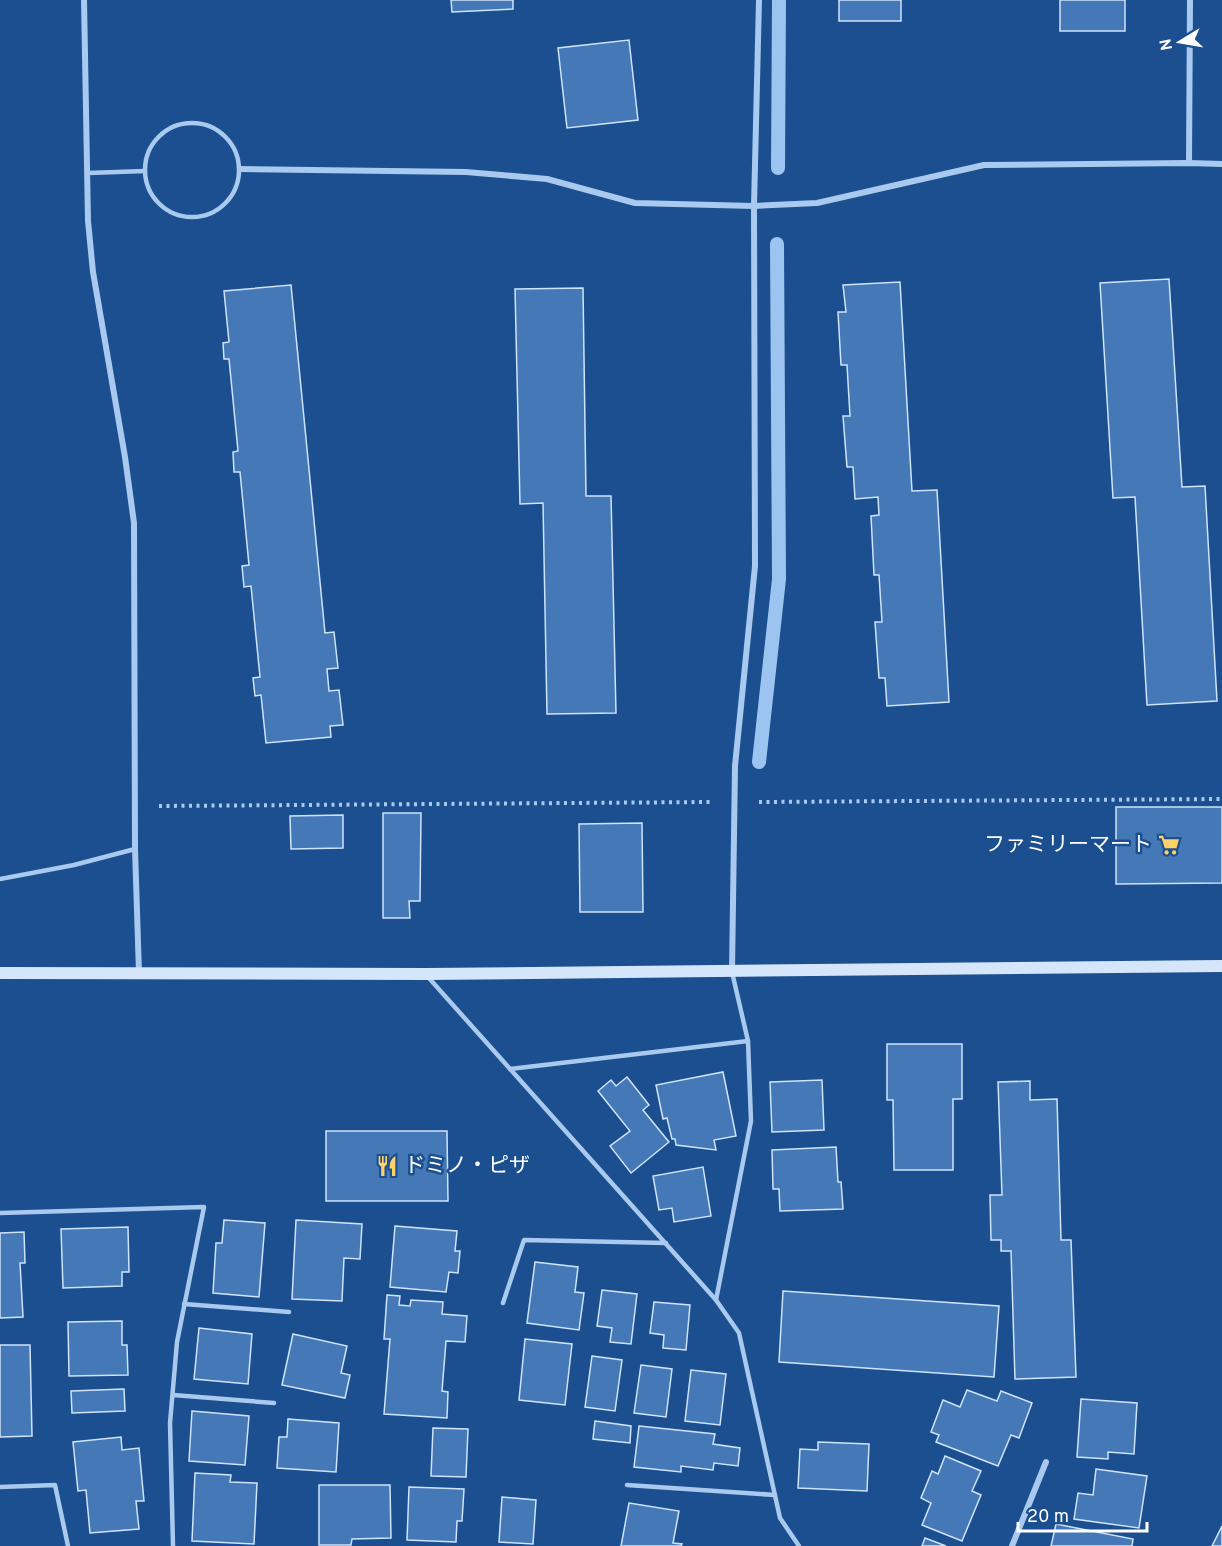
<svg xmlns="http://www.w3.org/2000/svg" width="1222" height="1546" font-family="Overpass,'Noto Sans JP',sans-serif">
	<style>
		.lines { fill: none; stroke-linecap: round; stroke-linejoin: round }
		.stream { stroke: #9cc4f0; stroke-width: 14 }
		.building { fill: #4478b7; stroke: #cfe3fa; stroke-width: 1.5 }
		.path { stroke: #a9c9ee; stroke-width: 4; stroke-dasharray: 3 4.5; stroke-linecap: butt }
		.lane { stroke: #a9c9ee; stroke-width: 4.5 }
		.street { stroke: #a9c9ee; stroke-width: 6 }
		.secondary { stroke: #d6e6fa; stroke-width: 12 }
		.labels { text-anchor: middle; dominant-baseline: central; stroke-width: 5; stroke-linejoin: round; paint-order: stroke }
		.poi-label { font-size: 21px; fill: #fff; stroke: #1b4f8f; text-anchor: end }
	</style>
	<rect width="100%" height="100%" fill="#1b4f8f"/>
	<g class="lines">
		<!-- stream -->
		<g class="stream">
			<polyline points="778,168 779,0"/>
			<polyline points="759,762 779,579 777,244"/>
		</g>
	</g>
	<!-- building -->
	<g class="building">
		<polygon points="451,0 513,0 513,9 452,12"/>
		<rect x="839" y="0" width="62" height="21"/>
		<rect x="1060" y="0" width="65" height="31"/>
		<polygon points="629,40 638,120 567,128 558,48"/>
		<polygon points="1169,279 1182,487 1205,486 1217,701 1147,705 1135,497 1113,498 1100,283"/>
		<polygon points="900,282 912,491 937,490 949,702 887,706 885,678 879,678 875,622 882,622 879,575 874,575 871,516 879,515 878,497 855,499 853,467 847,467 843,416 850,416 847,365 841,365 838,312 846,312 843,285"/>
		<polygon points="291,285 325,633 334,632 338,668 327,669 329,691 339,690 343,725 330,726 331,737 266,743 261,695 255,696 253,678 260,677 251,586 244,587 242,566 249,565 240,472 234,472 233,452 238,451 229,359 224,359 223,343 229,342 224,291"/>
		<polygon points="583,288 586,496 611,496 616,713 547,714 543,503 520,504 515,289"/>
		<polygon points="1116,807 1222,807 1222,883 1116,884"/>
		<polygon points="383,813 421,813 420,901 409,901 410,918 383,918"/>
		<polygon points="343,815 343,848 291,849 290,816"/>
		<polygon points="642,823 643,912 580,912 579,824"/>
		<polygon points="887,1044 962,1044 962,1099 953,1099 953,1170 894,1170 893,1100 887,1100"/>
		<polygon points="723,1072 736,1136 714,1140 716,1150 676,1145 675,1139 672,1139 667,1118 663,1119 656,1085"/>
		<polygon points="627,1077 649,1105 643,1110 669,1142 631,1173 610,1146 630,1131 598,1091 611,1080 616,1086"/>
		<polygon points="822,1080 824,1130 772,1132 770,1082"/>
		<polygon points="1030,1081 1030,1100 1057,1099 1061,1240 1071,1240 1076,1377 1015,1379 1011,1251 1001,1251 1001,1240 991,1240 990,1195 1002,1195 998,1082"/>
		<polygon points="326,1131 447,1131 448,1201 326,1201"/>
		<polygon points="836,1147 838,1182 841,1182 843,1209 780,1211 779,1189 773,1189 772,1150"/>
		<polygon points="703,1167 711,1216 674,1222 672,1208 659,1210 653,1176"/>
		<polygon points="224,1220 265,1223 259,1297 213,1293 216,1243 222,1243"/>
		<polygon points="296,1220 362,1224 360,1259 344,1258 342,1301 292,1299"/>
		<polygon points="395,1226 457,1231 455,1251 460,1251 458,1273 449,1272 446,1292 390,1287"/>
		<polygon points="128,1227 129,1272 122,1272 122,1286 63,1288 61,1229"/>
		<polygon points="24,1232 25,1263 20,1263 23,1317 0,1318 0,1233"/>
		<polygon points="535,1262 578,1267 575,1292 584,1293 579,1330 527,1323"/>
		<polygon points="602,1290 637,1294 631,1344 610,1342 612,1328 597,1326"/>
		<polygon points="783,1291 999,1306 994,1377 779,1362"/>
		<polygon points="387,1295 400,1296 399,1305 410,1306 411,1300 443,1302 442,1314 467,1316 465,1342 446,1341 442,1391 448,1392 447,1418 384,1414 390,1339 384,1339"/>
		<polygon points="654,1302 690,1305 686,1350 663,1348 664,1335 650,1333"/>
		<polygon points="122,1321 122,1345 127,1345 128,1375 69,1376 68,1322"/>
		<polygon points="199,1328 252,1334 248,1384 194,1379"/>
		<polygon points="293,1334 347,1346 341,1373 350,1375 345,1398 282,1385"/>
		<polygon points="525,1339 572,1344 565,1405 519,1400"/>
		<polygon points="0,1345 30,1345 32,1436 0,1437"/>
		<polygon points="592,1356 622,1360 615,1411 585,1407"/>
		<polygon points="641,1365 672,1369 666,1417 634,1413"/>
		<polygon points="691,1370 726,1374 720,1425 685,1421"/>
		<polygon points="124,1389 125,1411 72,1413 71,1391"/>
		<polygon points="967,1390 997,1401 1001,1391 1032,1403 1019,1438 1011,1435 998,1466 936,1442 939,1435 931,1432 943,1400 960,1407"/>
		<polygon points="1081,1399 1137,1403 1134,1454 1108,1452 1108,1459 1077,1457"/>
		<polygon points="192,1411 249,1416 245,1465 189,1461"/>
		<polygon points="288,1419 339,1423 336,1472 277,1468 279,1437 287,1437"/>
		<polygon points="595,1421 631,1426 630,1443 593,1439"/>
		<polygon points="639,1426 715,1434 713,1444 740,1448 738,1466 714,1463 713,1470 681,1466 681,1472 634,1467"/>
		<polygon points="433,1428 468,1429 466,1477 431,1476"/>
		<polygon points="121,1437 122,1450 139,1448 144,1501 136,1501 139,1529 90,1533 86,1490 78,1491 73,1442"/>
		<polygon points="818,1442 869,1444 867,1491 798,1488 800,1449 818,1450"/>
		<polygon points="945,1456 981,1471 972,1491 981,1495 962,1541 922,1525 931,1503 921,1498 932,1471 938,1474"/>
		<polygon points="1096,1469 1147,1476 1139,1528 1074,1519 1078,1493 1093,1495"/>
		<polygon points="195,1473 231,1475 230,1482 257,1483 254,1544 192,1541"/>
		<polygon points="319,1485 390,1485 391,1538 352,1539 351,1545 319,1545"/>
		<polygon points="409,1487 464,1489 462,1521 457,1521 456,1542 407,1540"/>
		<polygon points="502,1497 536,1500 533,1544 499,1542"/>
		<polygon points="629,1503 679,1511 673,1543 682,1544 681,1546 621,1546"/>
		<polygon points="1056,1524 1133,1539 1132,1546 1051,1546"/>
		<polygon points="1222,1526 1222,1546 1212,1546"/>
		<polygon points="925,1538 946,1546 922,1546"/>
	</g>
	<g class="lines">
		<!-- path -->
		<g class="path">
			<polyline points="759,802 1222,799"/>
			<polyline points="159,806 710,802"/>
		</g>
		<!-- lane -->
		<g class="lane">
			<circle cx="192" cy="170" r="47"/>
			<polyline points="88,173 145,171"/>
			<polyline points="0,879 74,865 135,849"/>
			<polyline points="732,972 748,1041 751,1121 716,1300 739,1333 780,1518 799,1546"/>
			<polyline points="428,977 716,1300"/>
			<polyline points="510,1069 748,1041"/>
			<polyline points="0,1213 204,1207 177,1342 170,1423 173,1546"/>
			<polyline points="503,1303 524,1240 666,1243"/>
			<polyline points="184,1304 289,1312"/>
			<polyline points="173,1395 274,1403"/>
			<polyline points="627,1485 775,1495"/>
			<polyline points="0,1487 55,1485 68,1546"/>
		</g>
		<!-- street -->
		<g class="street">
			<polyline points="84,0 88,221 93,272 125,457 134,523 135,849 139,973"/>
			<polyline points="1189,163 1190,0"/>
			<polyline points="240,169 466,172 547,179 635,203 754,206 817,203 984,165 1189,163 1222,164"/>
			<polyline points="732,971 735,766 755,566 754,206 759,0"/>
			<polyline points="1012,1546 1046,1462"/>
		</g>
		<!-- secondary -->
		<polyline class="secondary" points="0,973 426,974 1222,966"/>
	</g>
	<!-- icons -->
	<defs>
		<symbol id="supermarket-bare" viewBox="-9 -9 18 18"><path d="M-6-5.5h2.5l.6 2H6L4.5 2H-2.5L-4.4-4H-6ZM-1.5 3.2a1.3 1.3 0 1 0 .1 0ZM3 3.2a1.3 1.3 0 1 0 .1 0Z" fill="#ffd166" stroke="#1b4f8f" stroke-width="2.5" paint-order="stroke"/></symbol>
		<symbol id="restaurant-bare" viewBox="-9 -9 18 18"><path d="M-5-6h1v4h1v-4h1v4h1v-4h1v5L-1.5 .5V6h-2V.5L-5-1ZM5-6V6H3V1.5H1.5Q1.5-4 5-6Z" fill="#ffd166" stroke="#1b4f8f" stroke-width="2.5" paint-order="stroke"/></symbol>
	</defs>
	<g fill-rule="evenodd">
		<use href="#supermarket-bare" x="1154" y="830" width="30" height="30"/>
		<use href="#restaurant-bare" x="372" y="1151" width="30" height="30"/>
	</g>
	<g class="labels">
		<!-- poi labels -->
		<g class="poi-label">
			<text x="1152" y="845">ファミリーマート</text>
			<text x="404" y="1166" text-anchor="start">ドミノ・ピザ</text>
		</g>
	</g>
	<!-- north arrow -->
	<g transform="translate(1180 42) rotate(259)" stroke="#1b4f8f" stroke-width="4.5" paint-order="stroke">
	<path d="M0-4.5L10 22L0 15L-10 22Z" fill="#ffffff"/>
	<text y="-9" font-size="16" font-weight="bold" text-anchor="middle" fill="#ffffff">N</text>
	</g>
	<!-- scale -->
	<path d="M1018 1522v9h129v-9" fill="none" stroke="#ffffff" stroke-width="3"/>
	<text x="1027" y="1522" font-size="18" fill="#ffffff" stroke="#1b4f8f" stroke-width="4.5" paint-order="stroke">20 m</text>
</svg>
